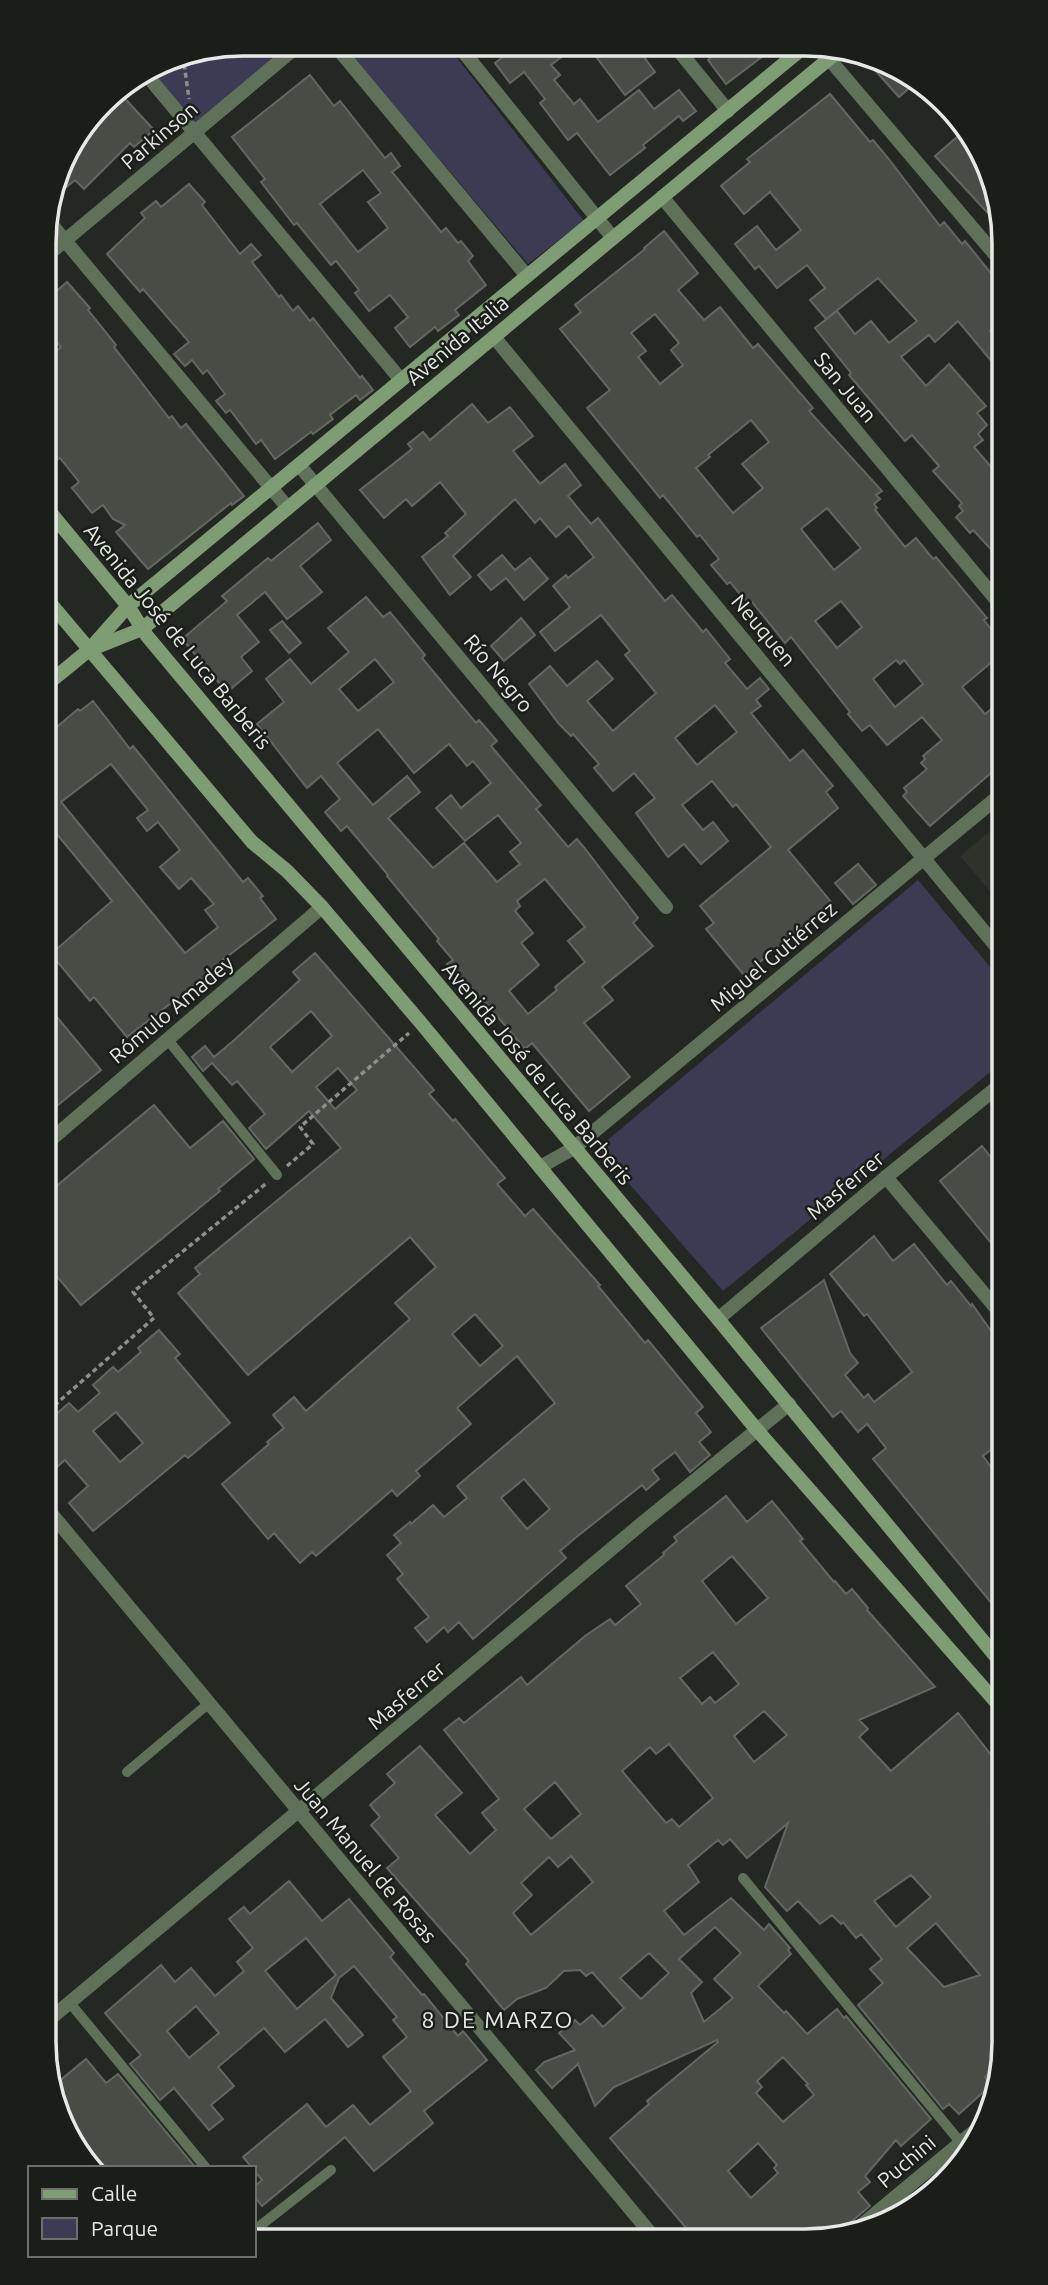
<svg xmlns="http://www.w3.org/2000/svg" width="1048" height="2285" font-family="Ubuntu,sans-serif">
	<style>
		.built { fill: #2c3429 }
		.green { fill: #3b3c54 }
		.building { fill: #474c45; stroke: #626760; stroke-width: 2; fill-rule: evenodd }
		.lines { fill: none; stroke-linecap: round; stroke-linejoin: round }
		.path { stroke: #8c908b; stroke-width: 3.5; stroke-dasharray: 5 3.5; stroke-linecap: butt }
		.service { stroke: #5f7259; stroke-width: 10 }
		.minor { stroke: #5f7259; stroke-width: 14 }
		.secondary { stroke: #7f9d74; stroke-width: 14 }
		.labels { text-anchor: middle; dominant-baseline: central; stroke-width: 5; stroke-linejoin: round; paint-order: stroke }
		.street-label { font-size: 21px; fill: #e6e9e5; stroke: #1a1e19 }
		.neighbourhood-label { font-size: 23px; letter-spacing: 2px; fill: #e6e9e5; stroke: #1a1e19 }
		.rim { fill: none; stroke: #e6e9e5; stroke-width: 3.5 }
	</style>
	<rect width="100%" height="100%" fill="#232822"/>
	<!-- built -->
	<polygon class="built" points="1000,823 1000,903 960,856"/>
	<!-- green -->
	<g class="green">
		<polygon points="243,44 295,44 194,130 147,72 167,59"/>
		<polygon points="342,44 447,45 584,221 528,264"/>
		<polygon points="918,880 1000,979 1000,1064 723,1291 598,1148"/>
	</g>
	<!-- building -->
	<g class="building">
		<polygon points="518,45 576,46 551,65 560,75 554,80 574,104 580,99 598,122 639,90 654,109 679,90 696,111 683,121 679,116 643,145 645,148 610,175 577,133 568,140 540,103 545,99 524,72 510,83 495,63"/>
		<polygon points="588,46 636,46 655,72 625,95"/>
		<polygon points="724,47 775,47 726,84 708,60"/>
		<polygon points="864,58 912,81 915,83 899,97"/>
		<path d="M310,75L334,106L340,101L385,158L391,153L400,166L392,172L441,232L446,228L458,243L461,241L473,256L468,261L486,285L455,310L459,315L438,331L435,327L410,347L395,328L408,317L390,295L369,311L355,293L359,290L336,261L331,265L297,223L294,225L261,182L265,179L232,137ZM363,170L381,193L368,202L388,228L358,252L320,204Z"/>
		<polygon points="117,90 154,130 134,147 130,143 84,189 75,180 53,198 61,169 77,156 69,149 111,94"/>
		<polygon points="830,94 870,142 873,140 888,158 940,226 944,222 962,244 965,241 998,282 998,324 990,331 998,340 998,369 958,321 935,342 929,335 901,357 926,386 949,364 986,406 977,413 987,425 978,434 983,440 974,447 998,475 999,558 973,530 970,533 956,517 963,511 959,506 962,503 933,471 939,466 912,435 905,441 849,375 851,373 815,328 837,311 855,334 871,321 889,343 917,321 878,278 826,319 810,300 825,288 807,265 777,288 759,266 755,269 735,244 757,226 776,250 801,230 770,192 744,214 721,186 750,162 747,159"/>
		<polygon points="957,137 963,137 997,191 997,223 935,156"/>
		<polygon points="189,184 205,202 202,205 240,254 251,244 261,255 252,262 279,297 281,295 293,311 298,306 310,321 313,318 360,378 362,376 373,390 360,400 356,395 330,415 333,419 313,434 311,432 275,459 261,440 256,444 230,410 226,413 216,401 225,394 207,370 203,374 192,360 185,366 174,354 189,342 143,289 140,292 107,254 145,218 141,213 156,201 161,207"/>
		<path d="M664,231L698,273L678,290L704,320L720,307L753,348L758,344L813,408L809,411L882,491L876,495L880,499L874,504L877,508L875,510L905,547L916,538L933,559L936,557L987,618L984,620L999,639V656L962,687L985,714L999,703V766L930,826L903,796L907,792L904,788L927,769L921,763L925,759L923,756L942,740L922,717L887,745L870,725L862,731L848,714L850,712L791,637L785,643L752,602L749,605L730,582L727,584L711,565L719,559L700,535L697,537L663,495L660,498L587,408L610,390L560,329L581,312L575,305L645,249L644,248ZM655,314L679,343L671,350L683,365L660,384L638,357L646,351L631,333ZM751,420L769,442L742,464L763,488L733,513L696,468L710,457L708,455ZM827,508L861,548L834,570L801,529ZM841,601L862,627L837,648L815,621ZM896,660L900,664L904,660L923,684L895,707L873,679Z"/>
		<polygon points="67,282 90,308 88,310 116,345 114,347 169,418 172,416 181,428 186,424 244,496 232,505 231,503 148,569 116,532 125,525 113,519 103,505 92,513 72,488 79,482 60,458 57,460 45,445 45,360 61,347 45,329 44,302"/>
		<path d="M472,404L488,423L510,407L533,436L513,451L540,484L565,464L581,485L568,496L591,524L598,518L665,601L672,595L703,632L706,629L730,659L725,663L747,689L760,678L769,689L756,700L761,706L751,713L790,761L803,750L833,786L826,792L838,808L788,850L832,903L744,975L706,929L714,923L700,906L771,847L736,804L733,807L712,781L682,805L703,830L713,822L728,841L701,864L684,844L668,857L636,813L655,798L634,773L613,791L594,768L599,764L573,734L571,736L559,724L529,684L550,666L567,686L597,661L613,679L587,701L613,731L656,693L625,655L630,651L601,615L555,651L540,632L570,607L553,586L566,575L568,578L594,557L569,526L556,537L540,518L535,523L515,499L453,556L471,577L450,595L422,557L448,536L445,533L466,514L440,482L412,506L406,499L384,518L360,490L412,449L408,444L423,432L430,440ZM715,705L737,732L697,765L675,738Z"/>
		<polygon points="318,523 331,540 300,566 322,592 287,619 265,592 237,615 259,642 241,657 252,671 227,692 182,639 227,601 222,596 268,558 271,561"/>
		<polygon points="502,555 515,570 530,558 548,579 524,600 506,578 491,590 478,575"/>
		<path d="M366,597L383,617L390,612L425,655L422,658L476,723L479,720L497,741L491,746L541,805L536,809L568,847L577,839L587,851L638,918L633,923L653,946L602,987L613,1000L584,1023L630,1077L589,1111L532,1043L525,1049L485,1002L483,1004L469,986L467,988L447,964L453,960L437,941L439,939L387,876L388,875L347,826L341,831L325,812L340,799L321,776L307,788L257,724L284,702L266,679L290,659L311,684L349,652L328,628ZM375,659L394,682L358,711L339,689ZM378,729L414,773L449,744L467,766L473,761L491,783L461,808L451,795L436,808L465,841L498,815L521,843L510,852L520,864L497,882L464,843L433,868L388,818L420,792L407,776L373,805L337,763ZM545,879L585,927L568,941L585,962L555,987L557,990L528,1014L509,991L539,965L521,943L533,933L515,911L520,906L517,901Z"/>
		<polygon points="521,618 535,635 504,661 491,646"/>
		<polygon points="282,621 301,643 289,653 270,630"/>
		<path d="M93,701L130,749L133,746L243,882L248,878L263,896L260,898L276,919L219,963L226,971L209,984L205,977L127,1037L94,997L90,1001L51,954L112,901L46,821V736L78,709L80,711ZM111,764L148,810L137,818L147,831L158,822L180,850L160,867L179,889L191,878L214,904L205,910L218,927L185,953L61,802Z"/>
		<polygon points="858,864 876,885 853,904 835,883"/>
		<path d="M315,953L434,1090L429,1094L453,1121L455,1119L505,1178L497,1184L525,1216L533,1209L600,1285L598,1286L645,1343L648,1340L703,1407L696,1413L711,1432L699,1442L710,1455L690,1472L675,1452L652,1470L659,1479L646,1490L642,1485L574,1539L560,1551L566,1558L473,1639L459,1622L448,1632L444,1627L427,1642L415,1628L429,1617L397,1579L403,1574L387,1555L401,1543L394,1535L410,1522L411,1524L433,1505L444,1517L467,1498L457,1486L555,1403L517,1356L457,1408L471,1424L416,1471L420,1476L397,1496L392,1490L316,1556L312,1552L300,1563L274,1533L268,1539L222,1484L269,1444L267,1442L284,1428L273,1415L294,1397L306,1411L410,1319L395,1303L436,1267L410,1237L248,1375L178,1293L200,1274L195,1268L341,1148L309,1111L266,1149L249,1128L265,1114L237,1081L232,1085L212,1063L203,1071L192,1057L205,1046L214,1057L232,1042L300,980L293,972ZM311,1011L332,1036L292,1072L270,1047ZM338,1068L357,1090L335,1109L316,1087ZM475,1314L503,1346L480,1366L452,1334ZM524,1479L550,1509L527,1529L501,1498Z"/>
		<polygon points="47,1005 101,1070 47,1114"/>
		<polygon points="154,1105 190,1148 223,1121 254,1159 218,1189 220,1191 81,1305 48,1266 48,1193"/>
		<polygon points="982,1146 1001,1170 1001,1255 940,1181"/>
		<polygon points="874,1236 893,1261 914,1244 947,1285 951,1281 971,1306 972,1304 1001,1345 1002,1441 983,1456 1002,1482 1002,1616 873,1459 886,1448 867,1424 858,1432 841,1411 833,1417 761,1328 824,1280 850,1353 858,1363 845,1375 864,1398 868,1394 874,1402 912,1372 867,1314 864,1316 830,1274"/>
		<path d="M159,1330L180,1354L175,1358L230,1423L188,1458L185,1455L93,1531L69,1503L88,1486L65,1460L49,1474L48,1421L69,1403L78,1412L100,1393L93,1385L113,1367L118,1372L141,1352L138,1348ZM116,1412L143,1443L120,1462L93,1431Z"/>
		<path d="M726,1496L747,1522L772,1501L803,1539L800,1541L834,1582L835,1581L846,1594L852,1589L868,1608L867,1610L935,1687L859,1720L868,1729L859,1737L891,1771L958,1713L1003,1770V1804L992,1816L1003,1829L1004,2055L1002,2061L985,2077L991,2085L959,2114L949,2104L943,2109L858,2005L883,1983L870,1969L882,1959L861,1934L856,1938L843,1922L841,1924L832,1915L820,1924L798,1901L787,1911L765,1887L788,1823L747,1858L730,1839L723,1845L718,1840L688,1865L699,1882L664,1911L684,1935L731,1898L764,1930L769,1924L790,1948L788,1950L791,1954L758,1986L784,2013L786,2011L807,2034L837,2009L844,2018L846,2016L931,2119L901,2146L896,2140L865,2176L870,2182L858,2192L870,2206L845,2227L842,2234L722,2235L715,2228L706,2235H692L610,2138L649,2104L647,2101L718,2042L717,2040L614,2087L595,2106L578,2064L552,2088L536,2070L544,2062L575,2050L559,2033L575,2020L580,2025L592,2015L603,2027L624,2008L592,1972L586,1976L580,1970L564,1971L546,1988L517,1999L504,2010L466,1964L469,1961L387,1868L399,1858L371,1825L380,1817L370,1805L395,1783L387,1774L420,1746L462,1793L435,1815L470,1854L496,1830L482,1813L499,1799L444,1730L459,1718L464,1723L521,1677L527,1685L585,1636L610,1619L615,1625L641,1604L626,1586L664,1555L663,1553L677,1541L674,1537ZM732,1556L768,1598L736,1624L702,1581ZM713,1652L739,1684L715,1703L710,1697L702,1704L680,1678ZM764,1711L787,1735L754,1762L734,1736ZM669,1744L713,1798L679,1827L672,1819L666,1823L622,1771L650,1747L656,1754ZM555,1782L581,1814L551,1839L524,1809ZM571,1856L593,1882L531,1935L513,1913L532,1895L521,1883L549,1857L558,1867ZM911,1875L931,1897L896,1927L874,1901ZM936,1923L980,1975L944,1987L907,1948ZM715,1927L741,1953L714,1979L733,1998L704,2022L691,1993L702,1982L679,1959ZM649,1953L669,1973L641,1999L620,1978ZM783,2057L808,2084L806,2085L814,2095L783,2122L756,2093L762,2087L757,2081ZM758,2143L777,2165L774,2168L778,2173L751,2198L728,2171Z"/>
		<path d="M289,1881L322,1921L349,1899L394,1953L390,1957L422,1995L424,1994L458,2036L463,2031L487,2060L424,2111L433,2123L374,2171L345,2137L262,2206L254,2196V2187L262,2180L243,2157L307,2104L326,2127L353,2105L370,2125L411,2091L383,2057L407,2037L393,2020L397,2017L354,1966L339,1978L331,1998L363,2035L348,2047L325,2019L285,2052L264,2028L218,2067L234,2086L211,2105L223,2119L209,2130L174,2088L160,2100L130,2064L141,2055L105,2013L161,1965L175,1982L191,1968L215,1996L244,1971L237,1962L253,1948L229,1919L244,1907L250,1914ZM306,1938L336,1975L297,2009L265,1971ZM196,2006L219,2033L189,2058L167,2031Z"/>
		<polygon points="86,2059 106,2083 118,2074 196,2168 104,2168 75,2132 51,2094 51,2088"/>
	</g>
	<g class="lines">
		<!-- path -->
		<g class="path">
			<polyline points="183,56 189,99"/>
			<polyline points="287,1166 313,1144 300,1127 409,1033"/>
			<polyline points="48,1411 154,1318 133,1292 268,1182"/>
		</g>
		<!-- service -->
		<g class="service">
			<polyline points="168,1040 277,1175"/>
			<polyline points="127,1772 208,1704"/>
			<polyline points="743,1878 961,2143"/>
			<polyline points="70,2003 206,2168"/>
			<polyline points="950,2152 960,2164"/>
			<polyline points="254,2226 256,2229 331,2170"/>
		</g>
		<!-- minor -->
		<g class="minor">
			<polyline points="334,44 527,276"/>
			<polyline points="458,45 613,238"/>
			<polyline points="675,46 728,111"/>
			<polyline points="819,47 998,258"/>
			<polyline points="145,73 401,380"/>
			<polyline points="662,197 999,603"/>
			<polyline points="47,219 288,508"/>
			<polyline points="44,258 300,44"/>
			<polyline points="494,337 1000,951"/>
			<polyline points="299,465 666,907"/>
			<polyline points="47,1143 322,907"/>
			<polyline points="540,1167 574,1148 999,796"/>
			<polyline points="886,1177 1001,1314"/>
			<polyline points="718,1319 886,1177 1000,1085"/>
			<polyline points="49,1511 652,2235"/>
			<polyline points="50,2019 646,1520 789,1404"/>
			<polyline points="851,2234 987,2121"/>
		</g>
		<!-- secondary -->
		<g class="secondary">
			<polyline points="45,506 128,606 147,636 718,1319 1002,1664"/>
			<polyline points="45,597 252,842 287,871 322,907 421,1023 757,1430 1003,1710"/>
			<polyline points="94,648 142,629 842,48"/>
			<polyline points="46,685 89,650 128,606 804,47"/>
		</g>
	</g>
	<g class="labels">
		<!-- street labels -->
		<g class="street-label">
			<text transform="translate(159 135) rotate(-40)">Parkinson</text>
			<text transform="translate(457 340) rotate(-40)">Avenida Italia</text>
			<text transform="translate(846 387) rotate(50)">San Juan</text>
			<text transform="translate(764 630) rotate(50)">Neuquen</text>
			<text transform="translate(178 636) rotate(51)">Avenida José de Luca Barberis</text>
			<text transform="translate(499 673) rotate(50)">Río Negro</text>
			<text transform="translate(773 956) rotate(-40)">Miguel Gutiérrez</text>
			<text transform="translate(171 1009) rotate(-40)">Rómulo Amadey</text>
			<text transform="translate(538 1073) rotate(50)">Avenida José de Luca Barberis</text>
			<text transform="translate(845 1185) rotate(-40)">Masferrer</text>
			<text transform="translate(406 1695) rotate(-40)">Masferrer</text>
			<text transform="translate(366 1860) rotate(50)">Juan Manuel de Rosas</text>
			<text transform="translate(906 2161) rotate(-40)">Puchini</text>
		</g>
		<!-- neighbourhood labels -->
		<g class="neighbourhood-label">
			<text x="498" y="2019">8 DE MARZO</text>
		</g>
	</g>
	<!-- crop -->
	<path d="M0 0H1048V2285H0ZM243 56H805A187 187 0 0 1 992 243V2042A187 187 0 0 1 805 2229H243A187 187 0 0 1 56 2042V243A187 187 0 0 1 243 56Z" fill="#1a1e19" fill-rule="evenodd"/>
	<path class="rim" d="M243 56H805A187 187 0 0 1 992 243V2042A187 187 0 0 1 805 2229H243A187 187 0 0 1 56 2042V243A187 187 0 0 1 243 56Z"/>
	<!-- legend -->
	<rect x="28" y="2166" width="228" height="91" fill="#1a1e19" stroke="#6c6f6b" stroke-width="2"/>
	<rect x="42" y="2189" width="35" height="10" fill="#7f9d74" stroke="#6c6f6b" stroke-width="2"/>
	<text x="91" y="2201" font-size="21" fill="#e6e9e5">Calle</text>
	<rect x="42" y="2218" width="35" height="21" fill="#3b3c54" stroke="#6c6f6b" stroke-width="2"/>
	<text x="91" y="2236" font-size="21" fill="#e6e9e5">Parque</text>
</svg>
